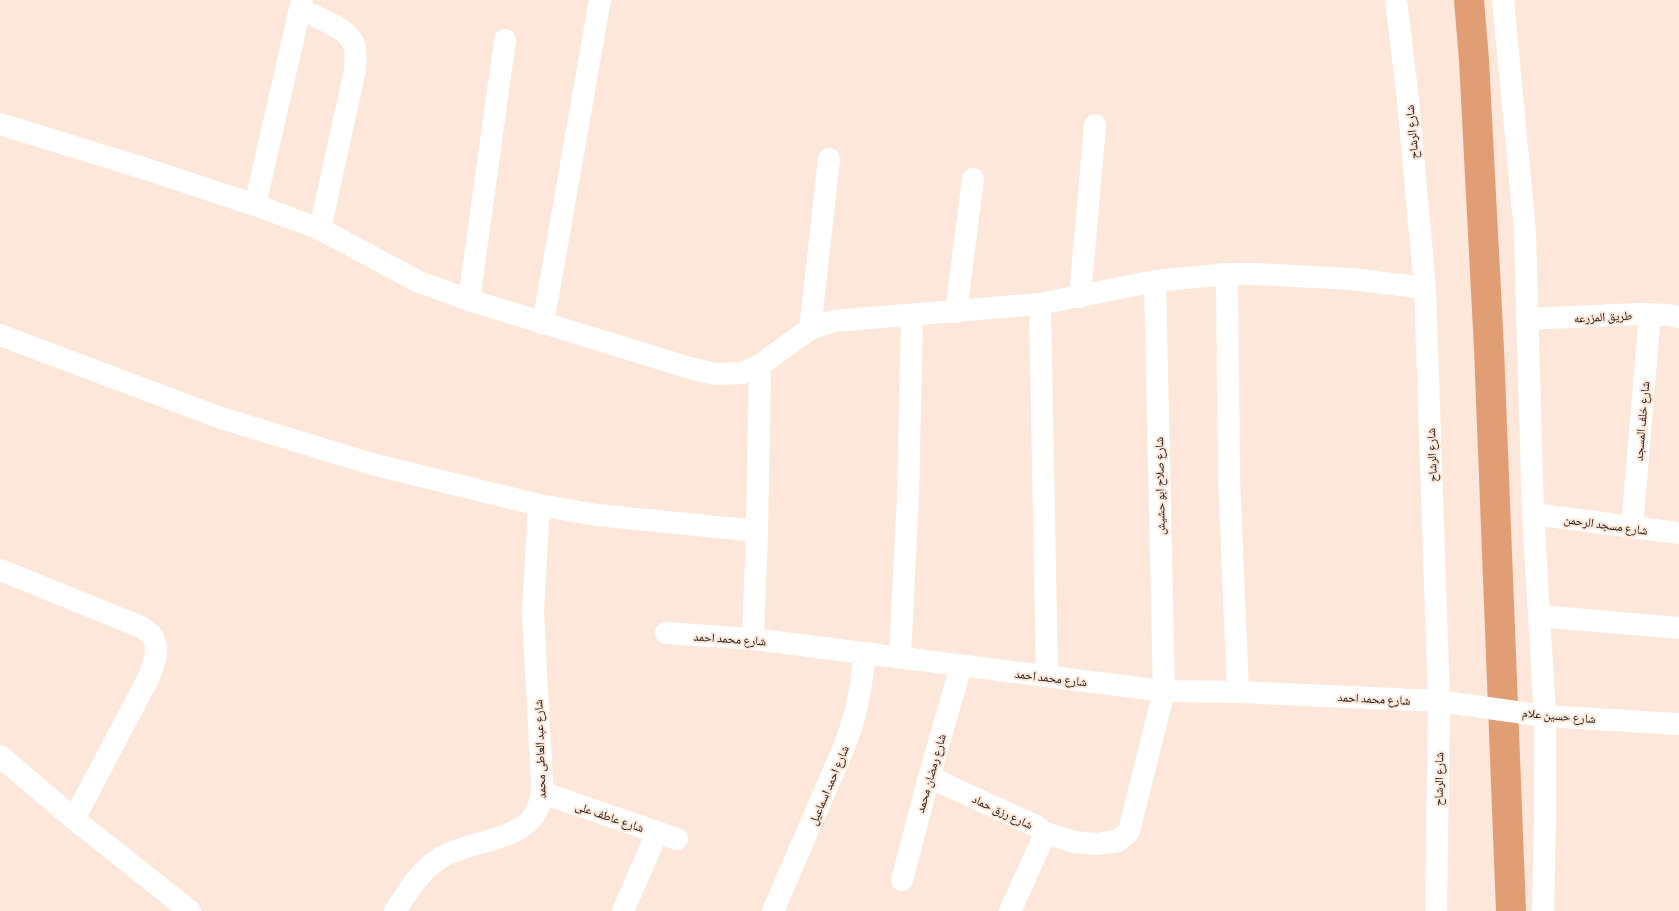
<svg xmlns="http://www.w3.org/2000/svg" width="1679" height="911" font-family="Barlow,'Noto Naskh Arabic',sans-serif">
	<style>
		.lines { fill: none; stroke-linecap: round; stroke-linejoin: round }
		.canal { stroke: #e19e74; stroke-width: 30 }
		.minor { stroke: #fff; stroke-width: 22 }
		.labels { text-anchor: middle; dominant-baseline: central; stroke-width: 4; stroke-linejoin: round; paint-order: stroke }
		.street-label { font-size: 12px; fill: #1b120d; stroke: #fde7da }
	</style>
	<rect width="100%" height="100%" fill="#fde7da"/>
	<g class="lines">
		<!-- canal -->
		<polyline class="canal" points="1469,0 1474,60 1489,349 1511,911"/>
		<!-- minor -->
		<g class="minor">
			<polyline points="1396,0 1408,100 1425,288 1439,701 1436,911"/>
			<polyline points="1503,0 1525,232 1533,514 1545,716 1545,823 1543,911"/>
			<path d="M300,9C314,16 350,29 354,45C357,53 355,62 355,70L320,229"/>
			<polyline points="0,124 146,169 255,205 320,229 419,282 469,300 690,368 715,374 742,373 760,365 810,329 833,321 1040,304 1047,676"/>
			<polyline points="255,205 302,0"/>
			<polyline points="1227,274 1229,478 1238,692"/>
			<polyline points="1080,297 1095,125"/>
			<polyline points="469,300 505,40"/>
			<polyline points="1040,304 1155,281 1227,274 1257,274 1352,279 1425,288"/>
			<polyline points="956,312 973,179"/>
			<polyline points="1527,319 1637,314 1668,315 1679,317"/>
			<polyline points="543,324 600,0"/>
			<polyline points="810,329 829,159"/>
			<polyline points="0,335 221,418 372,464 539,505 597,515 757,531"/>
			<polyline points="1533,514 1679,533"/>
			<polyline points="1632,527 1650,314"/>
			<path d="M0,570L141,627C144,629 149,632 151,635C161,647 154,664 149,677L74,819"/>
			<polyline points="1540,616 1679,628"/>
			<polyline points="666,633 753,639 1164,691 1238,692 1439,701 1545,716 1679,724"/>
			<polyline points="753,639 757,531 760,365"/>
			<polyline points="900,657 908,496 912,315"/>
			<polyline points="0,756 74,819 190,911"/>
			<path d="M929,777L1036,826C1042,830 1043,835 1041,843L1010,911"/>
			<polyline points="543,793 677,839"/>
			<polyline points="1042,832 1075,842 1096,844 1118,841 1129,831 1164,691 1155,281"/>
			<polyline points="902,880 929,777 961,666"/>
			<path d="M395,911C408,891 420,871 440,858C478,835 544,845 542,783L533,613L539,505"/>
			<polyline points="623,911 657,833"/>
			<polyline points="773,911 845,745 855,715 861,684 865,653"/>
		</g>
	</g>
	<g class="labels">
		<!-- street labels -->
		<g class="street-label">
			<text transform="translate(1411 132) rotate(-95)">شارع الرشاح</text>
			<text transform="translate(1603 316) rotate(-3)">طريق المزرعه</text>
			<text transform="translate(1641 421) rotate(-85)">شارع خلف المسجد</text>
			<text transform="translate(1431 455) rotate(-92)">شارع الرشاح</text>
			<text transform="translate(1159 486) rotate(-91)">شارع صلاح ابو حشيش</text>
			<text transform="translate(1606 524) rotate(8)">شارع مسجد الرحمن</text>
			<text transform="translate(730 638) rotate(4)">شارع محمد احمد</text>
			<text transform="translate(1051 677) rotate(7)">شارع محمد احمد</text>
			<text transform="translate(1374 698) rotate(3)">شارع محمد احمد</text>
			<text transform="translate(1559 715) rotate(5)">شارع حسين علام</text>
			<text transform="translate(539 749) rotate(-92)">شارع عبد العاطى محمد</text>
			<text transform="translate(930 773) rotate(-74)">شارع رمضان محمد</text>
			<text transform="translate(1438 779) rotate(-89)">شارع الرشاح</text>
			<text transform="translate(828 785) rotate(-67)">شارع احمد اسماعيل</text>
			<text transform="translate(1003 811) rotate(25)">شارع رزق حماد</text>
			<text transform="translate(610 816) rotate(19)">شارع عاطف على</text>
		</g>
	</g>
</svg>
